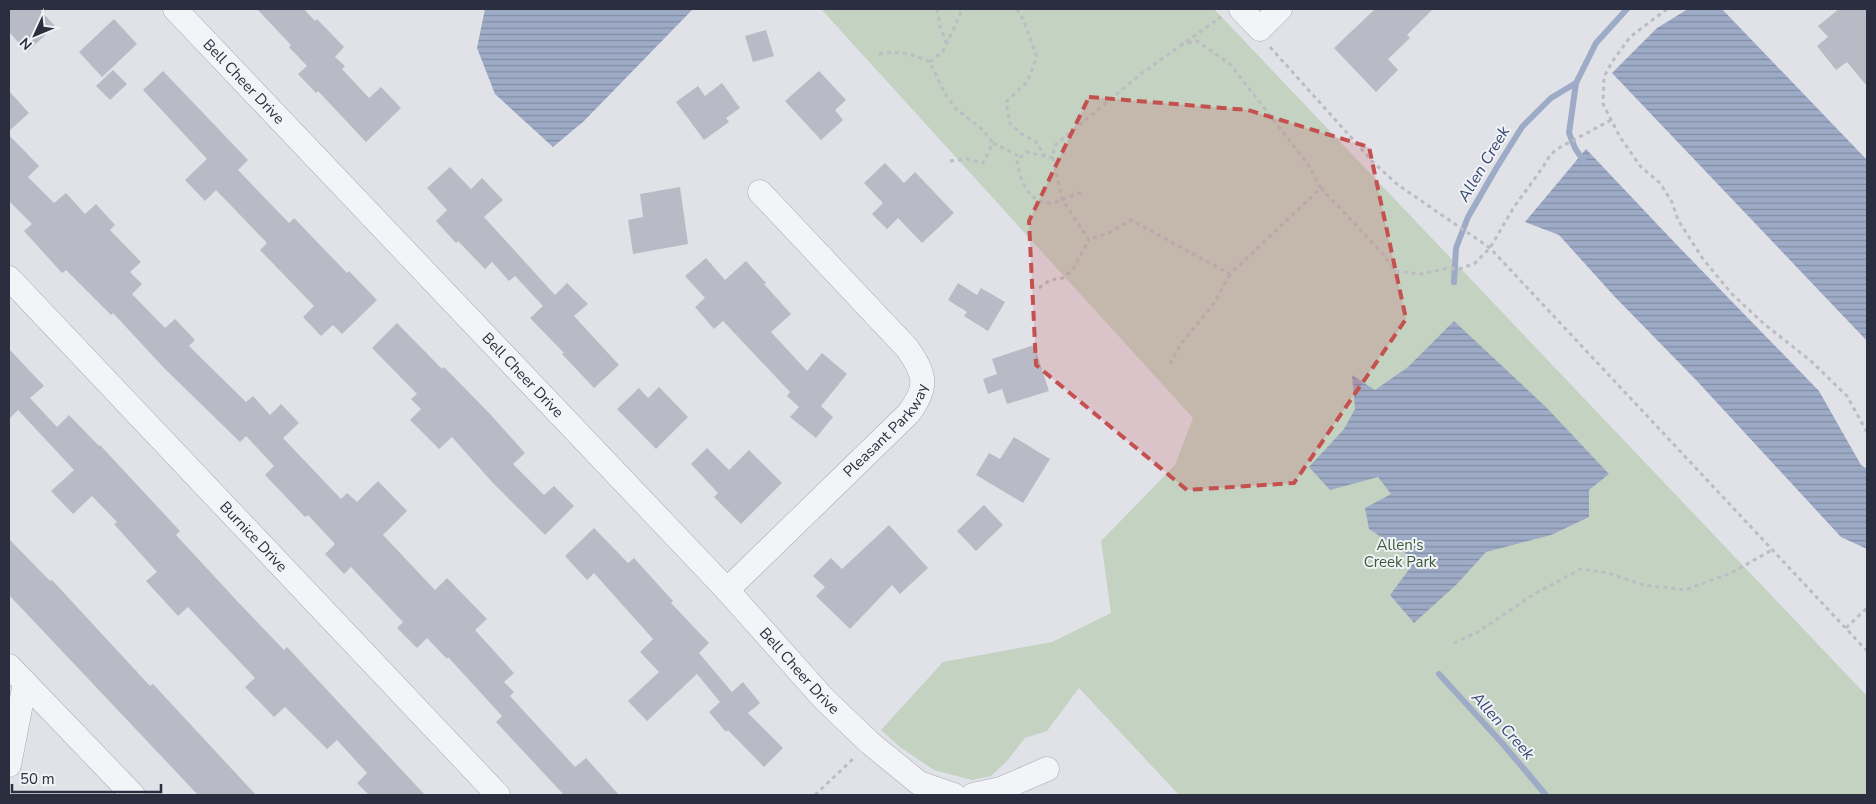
<svg xmlns="http://www.w3.org/2000/svg" width="1876" height="804" font-family="'Nunito Sans',sans-serif">
	<style>
		.green { fill: #c4d2c2 }
		.water { fill: url(#water-rules) }
		.lines { fill: none; stroke-linecap: round; stroke-linejoin: round }
		.stream { stroke: #9eabc6; stroke-width: 6 }
		.building { fill: #b8bbc5 }
		.minor-casing { stroke: #a6a8b2; stroke-width: 25 }
		.path { stroke: #bbbdc3; stroke-width: 3; stroke-dasharray: 4 4; stroke-linecap: butt }
		.minor { stroke: #f3f4f7; stroke-width: 24 }
		.marked { fill: #c4504f; fill-opacity: 0.2; stroke: #c4504f; stroke-width: 4; stroke-dasharray: 10 6; stroke-linejoin: round }
		.labels { text-anchor: middle; dominant-baseline: central; stroke-width: 4; stroke-linejoin: round; paint-order: stroke }
		.street-label { font-size: 15px; fill: #2a2e3f; stroke: #f0f2f6 }
		.park-label { font-size: 15px; fill: #395939; stroke: #f0f2f6 }
		.water-label { font-size: 16px; font-style: italic; fill: #374770; stroke: #f0f2f6 }
	</style>
	<defs>
		<pattern id="water-rules" width="6" height="5" patternUnits="userSpaceOnUse" patternTransform="scale(1.25)"><rect width="6" height="5" fill="#9eabc6"/><path d="M0 2.5h6" fill="none" stroke="#818ca2"/></pattern>
	</defs>
	<rect width="100%" height="100%" fill="#e1e2e8"/>
	<!-- green -->
	<polygon class="green" points="821,9 1214,9 1867,696 1867,795 1179,795 1079,688 1047,731 1025,738 1007,761 991,776 972,780 934,770 900,747 881,730 943,662 1052,642 1111,613 1101,541 1175,465 1193,418"/>
	<!-- water -->
	<g class="water">
		<polygon points="485,9 693,9 584,121 553,147 495,94 477,48"/>
		<polygon points="1688,9 1722,9 1867,160 1867,341 1612,73 1657,28"/>
		<polygon points="1586,149 1675,243 1819,391 1861,465 1867,469 1867,549 1841,537 1697,381 1615,297 1559,235 1525,222"/>
		<polygon points="1454,321 1546,407 1609,474 1589,490 1589,517 1551,535 1486,552 1457,584 1414,623 1390,595 1416,560 1369,529 1365,508 1391,494 1378,477 1330,490 1309,467 1344,429 1355,409 1352,375 1375,390 1408,367"/>
	</g>
	<g class="lines">
		<!-- stream -->
		<g class="stream">
			<polyline points="1584,162 1575,148 1569,133 1576,83 1596,43 1627,9"/>
			<polyline points="1454,282 1456,248 1468,217 1497,167 1522,127 1551,98 1576,83"/>
			<polyline points="1439,674 1502,743 1546,795"/>
		</g>
	</g>
	<!-- building -->
	<g class="building">
		<polygon points="9,9 39,9 55,26 27,52 9,32"/>
		<polygon points="257,9 304,9 315,21 317,19 344,47 335,57 345,66 342,69 369,98 381,87 401,108 366,142 318,91 316,93 298,74 307,66 289,47 291,45"/>
		<polygon points="1375,9 1433,9 1407,35 1410,38 1388,59 1398,70 1376,92 1334,48"/>
		<polygon points="1839,9 1867,9 1867,86 1847,62 1836,70 1817,46 1828,37 1818,26"/>
		<polygon points="114,19 137,44 102,77 79,52"/>
		<polygon points="766,30 774,56 753,62 745,36"/>
		<polygon points="113,70 127,84 110,100 96,86"/>
		<polygon points="163,71 248,160 238,170 289,223 294,218 347,273 349,271 377,300 342,334 333,325 321,336 303,317 314,306 260,250 267,243 216,190 205,201 185,180 207,159 143,90"/>
		<polygon points="819,71 846,100 835,110 843,120 821,140 785,101"/>
		<polygon points="722,83 740,108 726,118 729,122 704,140 676,102 698,86 705,96"/>
		<polygon points="9,91 29,113 9,131"/>
		<polygon points="9,135 39,166 28,177 54,203 66,193 85,214 96,204 115,225 110,230 141,262 130,272 142,284 132,294 165,328 175,319 195,340 189,346 246,402 253,396 270,415 281,404 299,423 283,438 341,499 347,493 357,502 378,481 407,511 383,535 435,590 447,578 487,619 475,630 514,673 504,682 514,692 510,696 575,767 586,758 619,795 564,795 496,722 502,716 448,657 447,659 427,638 417,648 397,628 403,622 351,567 344,574 325,554 335,544 308,515 305,517 265,475 274,466 246,436 240,442 165,369 113,313 111,315 66,270 62,273 24,231 32,224 9,201"/>
		<polygon points="885,163 904,183 915,172 954,213 922,243 898,218 887,229 872,214 883,203 864,183"/>
		<polygon points="450,167 471,189 482,178 503,200 484,217 555,295 567,283 588,304 574,316 619,365 594,388 562,354 564,353 530,318 543,306 515,276 509,281 492,262 485,269 458,241 456,243 436,221 447,210 427,188"/>
		<polygon points="680,187 688,244 633,254 628,220 643,217 640,194"/>
		<polygon points="706,258 725,280 746,261 766,283 764,284 791,314 771,332 807,371 822,353 847,374 821,406 833,417 816,438 790,417 799,407 787,396 790,392 723,321 714,329 695,307 705,298 685,276"/>
		<polygon points="958,283 977,295 981,288 1005,302 988,331 964,316 967,312 948,300"/>
		<polygon points="397,323 442,369 444,367 490,414 525,453 513,464 544,495 554,486 574,506 545,535 492,482 452,437 439,449 410,420 421,409 411,399 417,394 372,348"/>
		<polygon points="1034,345 1049,391 1007,404 1002,389 988,394 983,379 997,374 992,359"/>
		<polygon points="9,349 44,386 30,398 57,427 69,415 99,446 100,445 180,531 176,535 238,602 284,650 287,647 425,795 369,795 357,783 367,773 337,740 327,749 285,707 274,717 245,687 255,678 188,607 178,616 146,581 157,572 114,524 117,522 92,496 73,514 51,491 74,470 18,410 9,419"/>
		<polygon points="659,387 688,417 656,449 617,409 639,388 648,398"/>
		<polygon points="1014,437 1050,459 1023,503 976,475 989,453 1000,459"/>
		<polygon points="707,448 729,470 749,450 782,483 741,524 714,497 718,493 691,464"/>
		<polygon points="984,505 1003,525 976,551 957,531"/>
		<polygon points="889,525 928,568 900,594 892,585 850,629 816,596 825,587 813,576 831,558 842,569"/>
		<polygon points="594,528 628,563 634,558 673,601 671,603 709,643 699,653 732,692 743,682 760,703 748,713 783,748 764,767 728,730 726,732 709,712 720,702 697,674 647,721 628,701 659,672 640,652 653,639 594,573 587,580 565,556"/>
		<polygon points="9,539 50,581 52,580 150,686 153,684 256,795 198,795 9,595"/>
	</g>
	<g class="lines">
		<defs>
			<g id="minor">
				<path id="s1" d="M175,9L727,590L824,699L870,743L919,783L954,795"/>
				<polyline points="1241,9 1260,29 1280,9"/>
				<path id="s2" d="M9,278L498,795"/>
				<path id="s3" d="M727,590L909,413C929,386 925,374 907,348L760,192"/>
				<polyline points="9,666 133,795"/>
				<polyline points="9,765 25,683"/>
				<polyline points="973,795 1001,789 1047,769"/>
			</g>
		</defs>
		<!-- minor casing -->
		<use href="#minor" class="minor-casing"/>
		<!-- path -->
		<g class="path">
			<polyline points="937,9 940,26 946,42"/>
			<polyline points="1017,9 1023,19 1037,57 1027,82 1006,102 1010,123 1020,133 1035,141 1045,156"/>
			<polyline points="1667,9 1630,37 1612,62 1604,77 1603,104 1620,137 1641,167 1660,183 1672,202 1678,220 1703,259 1732,294 1763,323 1811,361 1847,396 1867,432"/>
			<polyline points="1180,45 1197,41 1230,64 1307,163 1321,188 1230,274 1131,220 1111,232 1089,240 1062,199 1053,158 1054,146 1142,73 1221,17"/>
			<polyline points="1270,47 1374,163 1398,185 1490,248 1867,651"/>
			<path d="M879,54C898,50 913,54 930,62L944,92L955,108L983,130L993,143"/>
			<polyline points="930,62 943,51 955,26 962,9"/>
			<path d="M1053,158L1026,152L1017,160C1019,178 1029,205 1051,203C1061,201 1072,195 1082,192"/>
			<polyline points="950,161 967,159 983,163 993,143 1021,157"/>
			<polyline points="1321,188 1383,254 1395,271 1421,274 1449,268 1460,269 1475,263 1490,248 1514,207 1543,167 1550,155 1557,149 1611,120"/>
			<polyline points="1039,288 1050,280 1063,278 1073,269 1089,240"/>
			<polyline points="1170,364 1181,344 1215,302 1230,274"/>
			<polyline points="1846,628 1867,608"/>
			<polyline points="1454,643 1476,633 1536,593 1581,569 1608,573 1644,585 1685,590 1733,572 1772,550"/>
			<polyline points="815,795 854,758"/>
		</g>
		<!-- minor -->
		<use href="#minor" class="minor"/>
	</g>
	<!-- marked area -->
	<path class="marked" d="M1089,97L1248,110L1369,147L1406,319L1294,483L1187,490L1036,365L1029,221Z"/>
	<g class="labels">
		<!-- street labels -->
		<g class="street-label">
			<text stroke="none"><textPath href="#s1" startOffset="100">Bell Cheer Drive</textPath></text>
			<text stroke="none"><textPath href="#s1" startOffset="505">Bell Cheer Drive</textPath></text>
			<text stroke="none"><textPath href="#s3" startOffset="226">Pleasant Parkway</textPath></text>
			<text stroke="none"><textPath href="#s2" startOffset="356">Burnice Drive</textPath></text>
			<text stroke="none"><textPath href="#s1" startOffset="910">Bell Cheer Drive</textPath></text>
		</g>
		<!-- park labels -->
		<g class="park-label">
			<text x="1400" y="545">Allen's<tspan x="1400" dy="17">Creek Park</tspan></text>
		</g>
		<!-- water labels -->
		<g class="water-label">
			<text transform="translate(1484 164) rotate(-59)">Allen Creek</text>
			<text transform="translate(1503 726) rotate(48)">Allen Creek</text>
		</g>
	</g>
	<!-- border -->
	<rect width="1876" height="804" fill="none" stroke="#2a2e3f" stroke-width="20"/>
	<!-- north arrow -->
	<g transform="translate(35 35) rotate(226)" stroke="#f0f2f6" stroke-width="4" paint-order="stroke">
	<path d="M0-4L9 19L0 12L-9 19Z" fill="#2a2e3f"/>
	<text y="-8" font-size="14" font-weight="bold" text-anchor="middle" fill="#2a2e3f">N</text>
	</g>
	<!-- scale -->
	<path d="M12 784v8h149v-8" fill="none" stroke="#2a2e3f" stroke-width="2.5"/>
	<text x="20" y="784" font-size="15" fill="#2a2e3f" stroke="#f0f2f6" stroke-width="4" paint-order="stroke">50 m</text>
</svg>
